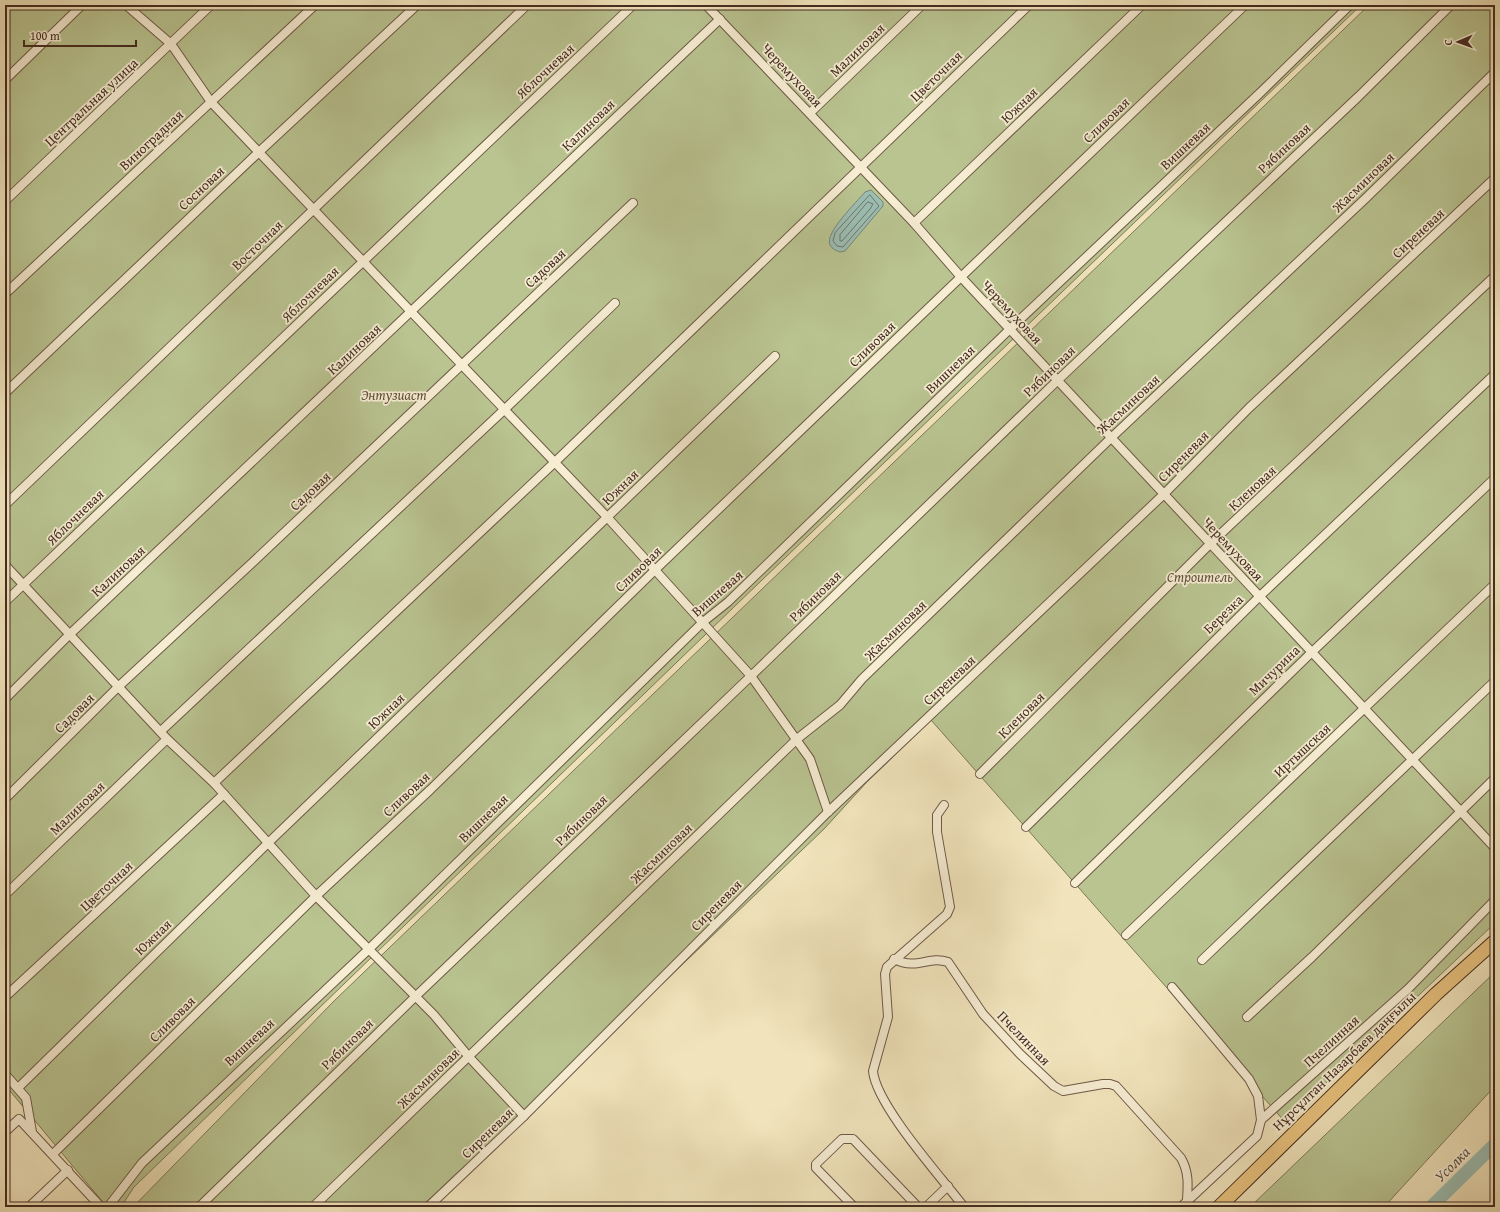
<svg xmlns="http://www.w3.org/2000/svg" width="1500" height="1212" font-family="'Gentium Book Plus',serif">
	<style>
		.green { fill: #b9c491; stroke: #7e7858 }
		.water { fill: #9bbeb3; stroke: #788378 }
		.lines { fill: none; stroke-linecap: round; stroke-linejoin: round }
		.shore { stroke: #70746a; stroke-width: 1 }
		.river { stroke: #9bbeb3; stroke-width: 13 }
		.street-casing { stroke: #6f5947; stroke-width: 10 }
		.primary-casing { stroke: #442b20; stroke-width: 15 }
		.street { stroke: #f6edd3; stroke-width: 8 }
		.primary { stroke: #e8c27e; stroke-width: 13 }
		.labels { text-anchor: middle; dominant-baseline: central; stroke-width: 3.5; stroke-linejoin: round; paint-order: stroke }
		.street-label { font-size: 14px; fill: #442b20; stroke: #f6edd3 }
		.park-label { font-size: 14px; font-style: italic; fill: #61513c; stroke: #f6edd3 }
		.water-label { font-size: 15px; font-style: italic; fill: #5a5045; stroke: #f6edd3 }
	</style>
	<rect width="100%" height="100%" fill="#f1e4bc"/>
	<filter id="stains"><feTurbulence type="fractalNoise" baseFrequency=".005" numOctaves="4"/><feColorMatrix values="0 0 0 0 .2 0 0 0 0 .09 0 0 0 0 .02 0 0 0 .5 -.17"/></filter>
	<radialGradient id="worn" r=".72"><stop offset=".6" stop-color="#630" stop-opacity="0"/><stop offset="1" stop-color="#630" stop-opacity=".3"/></radialGradient>
	<!-- green -->
	<g class="green">
		<polygon points="5,5 1361,5 736,605 134,1187 121,1207 107,1207 5,1085"/>
		<polygon points="1369,5 1495,5 1495,923 1285,1122 931,720 866,783 824,829 524,1116 460,1170 421,1207 133,1207 334,1001"/>
		<polygon points="1495,972 1495,1086 1384,1207 1250,1207"/>
	</g>
	<!-- water -->
	<path class="water" d="M871,190L883,202V206L845,251L840,252C837,251 832,249 830,245C824,233 857,202 865,192Z"/>
	<g class="lines">
		<!-- shore -->
		<g class="shore">
			<polygon points="870,195 879,206 843,247 837,246 833,241 835,233"/>
			<polygon points="868,202 873,204 870,209 842,241 840,241 840,235"/>
		</g>
		<!-- river -->
		<polyline class="river" points="1431,1207 1495,1144"/>
		<defs>
			<g id="street">
				<polyline points="126,5 171,44 211,102 607,517 751,676 810,759 828,812"/>
				<polyline points="706,5 914,223 961,277 1495,848"/>
				<polyline points="5,80 82,5"/>
				<polyline points="810,113 922,5"/>
				<polyline points="5,201 211,5"/>
				<polyline points="914,223 1142,5"/>
				<polyline points="5,294 315,5"/>
				<polyline points="5,393 259,152 417,5"/>
				<polyline points="5,505 527,5"/>
				<polyline points="5,565 167,739 214,783 316,896 434,1015 469,1057 524,1116"/>
				<polyline points="5,602 633,5"/>
				<polyline points="5,699 69,635 720,19"/>
				<polyline points="161,731 505,409 615,303"/>
				<polyline points="980,774 1211,543 1495,276"/>
				<polyline points="214,783 555,462 1029,5"/>
				<polyline points="5,799 118,687 252,563 633,203"/>
				<path d="M944,805L937,815V832L950,907L947,914L887,967L885,974L888,1017L873,1071C876,1105 941,1177 964,1207"/>
				<polyline points="1026,827 1260,596 1495,374"/>
				<polyline points="1075,883 1311,653 1495,478"/>
				<polyline points="5,895 167,739"/>
				<polyline points="1126,935 1495,584"/>
				<path d="M894,959C918,971 928,955 948,962L983,1014L1020,1054L1054,1086L1063,1091L1103,1084H1110L1116,1086L1181,1158C1189,1172 1188,1185 1187,1200"/>
				<polyline points="1202,960 1495,681"/>
				<polyline points="1172,987 1249,1079 1258,1096 1261,1120"/>
				<polyline points="5,997 224,794"/>
				<polyline points="1247,1017 1312,957 1495,778"/>
				<polyline points="5,1074 26,1098 32,1132"/>
				<polyline points="18,1088 267,844 775,356"/>
				<polyline points="5,1132 19,1119 101,1207"/>
				<polyline points="53,1154 316,896 430,790 656,569 1245,5"/>
				<polyline points="29,1207 68,1170"/>
				<polyline points="108,1207 142,1163 369,949 703,622 728,602 1010,329 1262,91 1350,5"/>
				<polyline points="199,1207 416,996 751,676 1058,380 1358,97 1451,5"/>
				<polyline points="313,1207 797,739 840,705 862,679 1111,438 1366,198 1495,72"/>
				<polyline points="428,1207 524,1116 828,812 1163,495 1249,408 1495,178"/>
				<polyline points="854,1207 816,1168 816,1164 842,1139 853,1139 918,1207"/>
				<polyline points="926,1207 948,1186"/>
				<polyline points="1181,1207 1257,1136 1261,1120 1408,989 1495,900"/>
			</g>
			<polyline id="primary" points="1219,1207 1436,994 1495,941"/>
		</defs>
		<!-- street casing -->
		<use href="#street" class="street-casing"/>
		<!-- primary casing -->
		<use href="#primary" class="primary-casing"/>
		<!-- street -->
		<use href="#street" class="street"/>
		<!-- primary -->
		<use href="#primary" class="primary"/>
	</g>
	<g class="labels">
		<!-- street labels -->
		<g class="street-label">
			<text transform="translate(857 50) rotate(-44)">Малиновая</text>
			<text transform="translate(545 71) rotate(-43)">Яблочневая</text>
			<text transform="translate(792 75) rotate(47)">Черемуховая</text>
			<text transform="translate(936 76) rotate(-44)">Цветочная</text>
			<text transform="translate(91 102) rotate(-43)">Центральная улица</text>
			<text transform="translate(1019 105) rotate(-44)">Южная</text>
			<text transform="translate(1106 120) rotate(-44)">Сливовая</text>
			<text transform="translate(588 125) rotate(-44)">Калиновая</text>
			<text transform="translate(151 140) rotate(-43)">Виноградная</text>
			<text transform="translate(1185 146) rotate(-43)">Вишневая</text>
			<text transform="translate(1284 148) rotate(-43)">Рябиновая</text>
			<text transform="translate(1363 182) rotate(-44)">Жасминовая</text>
			<text transform="translate(201 188) rotate(-43)">Сосновая</text>
			<text transform="translate(1418 233) rotate(-43)">Сиреневая</text>
			<text transform="translate(257 245) rotate(-44)">Восточная</text>
			<text transform="translate(545 268) rotate(-43)">Садовая</text>
			<text transform="translate(310 294) rotate(-44)">Яблочневая</text>
			<text transform="translate(1012 312) rotate(47)">Черемуховая</text>
			<text transform="translate(872 344) rotate(-44)">Сливовая</text>
			<text transform="translate(354 349) rotate(-43)">Калиновая</text>
			<text transform="translate(950 369) rotate(-44)">Вишневая</text>
			<text transform="translate(1049 371) rotate(-44)">Рябиновая</text>
			<text transform="translate(1128 404) rotate(-43)">Жасминовая</text>
			<text transform="translate(1183 456) rotate(-45)">Сиреневая</text>
			<text transform="translate(620 487) rotate(-44)">Южная</text>
			<text transform="translate(1252 488) rotate(-43)">Кленовая</text>
			<text transform="translate(310 491) rotate(-43)">Садовая</text>
			<text transform="translate(75 517) rotate(-44)">Яблочневая</text>
			<text transform="translate(1233 549) rotate(47)">Черемуховая</text>
			<text transform="translate(638 569) rotate(-44)">Сливовая</text>
			<text transform="translate(118 571) rotate(-43)">Калиновая</text>
			<text transform="translate(717 593) rotate(-41)">Вишневая</text>
			<text transform="translate(815 596) rotate(-44)">Рябиновая</text>
			<text transform="translate(1223 614) rotate(-44)">Березка</text>
			<text transform="translate(895 630) rotate(-44)">Жасминовая</text>
			<text transform="translate(1274 670) rotate(-44)">Мичурина</text>
			<text transform="translate(949 680) rotate(-43)">Сиреневая</text>
			<text transform="translate(386 711) rotate(-44)">Южная</text>
			<text transform="translate(74 713) rotate(-45)">Садовая</text>
			<text transform="translate(1021 715) rotate(-45)">Кленовая</text>
			<text transform="translate(1302 750) rotate(-43)">Иртышская</text>
			<text transform="translate(406 794) rotate(-43)">Сливовая</text>
			<text transform="translate(77 808) rotate(-44)">Малиновая</text>
			<text transform="translate(483 818) rotate(-44)">Вишневая</text>
			<text transform="translate(581 820) rotate(-44)">Рябиновая</text>
			<text transform="translate(661 853) rotate(-44)">Жасминовая</text>
			<text transform="translate(106 886) rotate(-43)">Цветочная</text>
			<text transform="translate(716 905) rotate(-45)">Сиреневая</text>
			<text transform="translate(153 937) rotate(-44)">Южная</text>
			<text transform="translate(172 1019) rotate(-45)">Сливовая</text>
			<text transform="translate(1024 1038) rotate(46)">Пчелинная</text>
			<text transform="translate(1331 1041) rotate(-42)">Пчелинная</text>
			<text transform="translate(249 1042) rotate(-43)">Вишневая</text>
			<text transform="translate(347 1044) rotate(-44)">Рябиновая</text>
			<text transform="translate(1344 1061) rotate(-44)">Нұрсұлтан Назарбаев даңғылы</text>
			<text transform="translate(428 1078) rotate(-44)">Жасминовая</text>
			<text transform="translate(487 1133) rotate(-44)">Сиреневая</text>
		</g>
		<!-- park labels -->
		<g class="park-label">
			<text x="394" y="395">Энтузиаст</text>
			<text x="1200" y="577">Строитель</text>
		</g>
		<!-- water labels -->
		<g class="water-label">
			<text transform="translate(1452 1164) rotate(-45)">Усолка</text>
		</g>
	</g>
	<!-- margin -->
	<rect width="1500" height="1212" fill="none" stroke="#f1e4bc" stroke-width="20"/>
	<rect x="6" y="6" width="1488" height="1200" fill="none" stroke="#442b20" stroke-width="2"/>
	<rect x="10" y="10" width="1480" height="1192" fill="none" stroke="#442b20"/>
	<!-- north arrow -->
	<g transform="translate(1458 42) rotate(268)" stroke="#f6edd3" stroke-width="3" paint-order="stroke">
	<path d="M0-3L7 15L0 10L-7 15Z" fill="#442b20"/>
	<text y="-6" font-size="11" font-weight="bold" text-anchor="middle" fill="#442b20">С</text>
	</g>
	<!-- scale -->
	<path d="M24 40v6h112v-6" fill="none" stroke="#442b20" stroke-width="2"/>
	<text x="30" y="40" font-size="12" fill="#442b20" stroke="#f6edd3" stroke-width="3" paint-order="stroke">100 m</text>
	<rect width="100%" height="100%" filter="url(#stains)"/>
	<rect width="100%" height="100%" fill="url(#worn)"/>
</svg>
